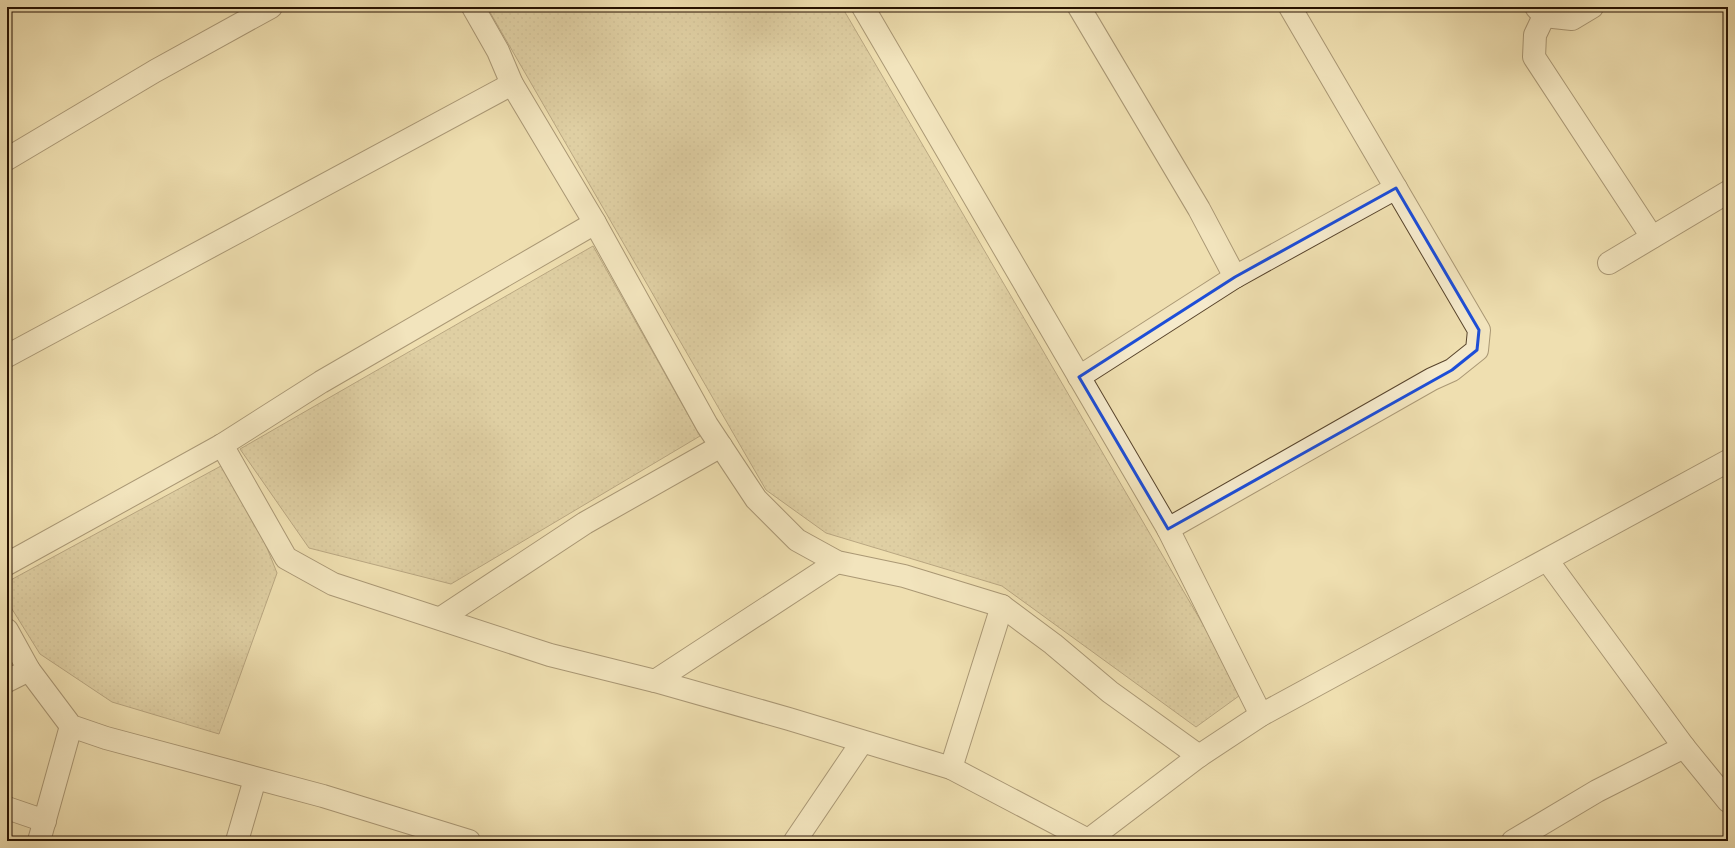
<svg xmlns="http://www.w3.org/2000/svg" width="1735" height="848" font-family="'Old Standard TT',serif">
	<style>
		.park { fill: url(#park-dots); stroke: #7a6649 }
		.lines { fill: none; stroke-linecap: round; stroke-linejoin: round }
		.street-casing { stroke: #58442c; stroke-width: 24 }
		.street { stroke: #f5eacc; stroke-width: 22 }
		.marked { fill: none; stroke: #1d4ed8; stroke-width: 3; stroke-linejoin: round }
	</style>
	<defs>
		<pattern id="park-dots" width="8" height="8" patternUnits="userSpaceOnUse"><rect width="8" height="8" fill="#cdbc92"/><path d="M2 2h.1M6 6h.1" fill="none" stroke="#b0a17c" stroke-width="1.8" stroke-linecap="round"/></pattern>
	</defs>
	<rect width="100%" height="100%" fill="#efdfb0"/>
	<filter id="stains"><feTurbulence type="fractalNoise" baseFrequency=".005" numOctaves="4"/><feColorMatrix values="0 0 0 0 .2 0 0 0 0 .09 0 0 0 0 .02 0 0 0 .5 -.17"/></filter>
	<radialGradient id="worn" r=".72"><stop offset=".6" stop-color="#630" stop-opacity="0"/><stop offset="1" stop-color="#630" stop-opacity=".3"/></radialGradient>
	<!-- park -->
	<g class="park">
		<polygon points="487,7 842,7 1243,693 1196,727 1002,586 826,533 766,490"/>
		<polygon points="593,246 700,436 451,584 309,548 240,449"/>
		<polygon points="232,460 277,573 219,734 112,702 40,654 7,601 7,582"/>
	</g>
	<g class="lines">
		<defs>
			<g id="street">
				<polyline points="473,7 498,51 512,84 595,223 707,425 756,499 797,540 837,562 904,576 1002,606 1053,644 1110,692 1199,756"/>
				<polyline points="863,7 1168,529 1261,715"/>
				<polyline points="1079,7 1199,209 1235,277"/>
				<polyline points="1536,7 1544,16 1572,19 1592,7"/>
				<polyline points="1544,16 1535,35 1534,57 1652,237"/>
				<polyline points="7,159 155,71 271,7"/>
				<polyline points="1609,263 1728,192"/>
				<polyline points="7,356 512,84"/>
				<polyline points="1079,377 1235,277 1396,188"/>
				<polyline points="222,445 286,558 333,584 550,655 655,681 789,719 951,768 1088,840"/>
				<polyline points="1168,529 1432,379 1452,370 1477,350 1479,330 1290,7"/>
				<polyline points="1547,560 1684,747 1728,801"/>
				<polyline points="7,564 222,445 321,382 595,223"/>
				<polyline points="441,618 585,523 721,446"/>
				<polyline points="7,630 29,670 71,726 106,738 323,796 469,841"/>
				<polyline points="7,681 29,670"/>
				<polyline points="655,681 837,562"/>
				<polyline points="951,768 1002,606"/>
				<polyline points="7,808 45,821"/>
				<polyline points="39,841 71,726"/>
				<polyline points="237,841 255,779"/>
				<polyline points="795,841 862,742"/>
				<polyline points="1087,841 1199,756 1261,715 1728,461"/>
				<polyline points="1513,841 1597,791 1684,747"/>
			</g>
		</defs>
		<!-- street casing -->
		<use href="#street" class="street-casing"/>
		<!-- street -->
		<use href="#street" class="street"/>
	</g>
	<!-- marked area -->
	<path d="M0 0H1735V848H0ZM1396,188L1479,330L1477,350L1452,370L1168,529L1079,377L1235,277Z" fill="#efdfb0" fill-opacity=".55" fill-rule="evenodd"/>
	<path class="marked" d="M1396,188L1479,330L1477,350L1452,370L1168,529L1079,377L1235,277Z"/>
	<!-- margin -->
	<rect width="1735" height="848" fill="none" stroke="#efdfb0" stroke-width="24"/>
	<rect x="8" y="8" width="1719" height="832" fill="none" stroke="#261100" stroke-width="2"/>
	<rect x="12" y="12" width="1711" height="824" fill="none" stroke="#261100"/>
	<rect width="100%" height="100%" filter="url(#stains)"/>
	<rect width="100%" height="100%" fill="url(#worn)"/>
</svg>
